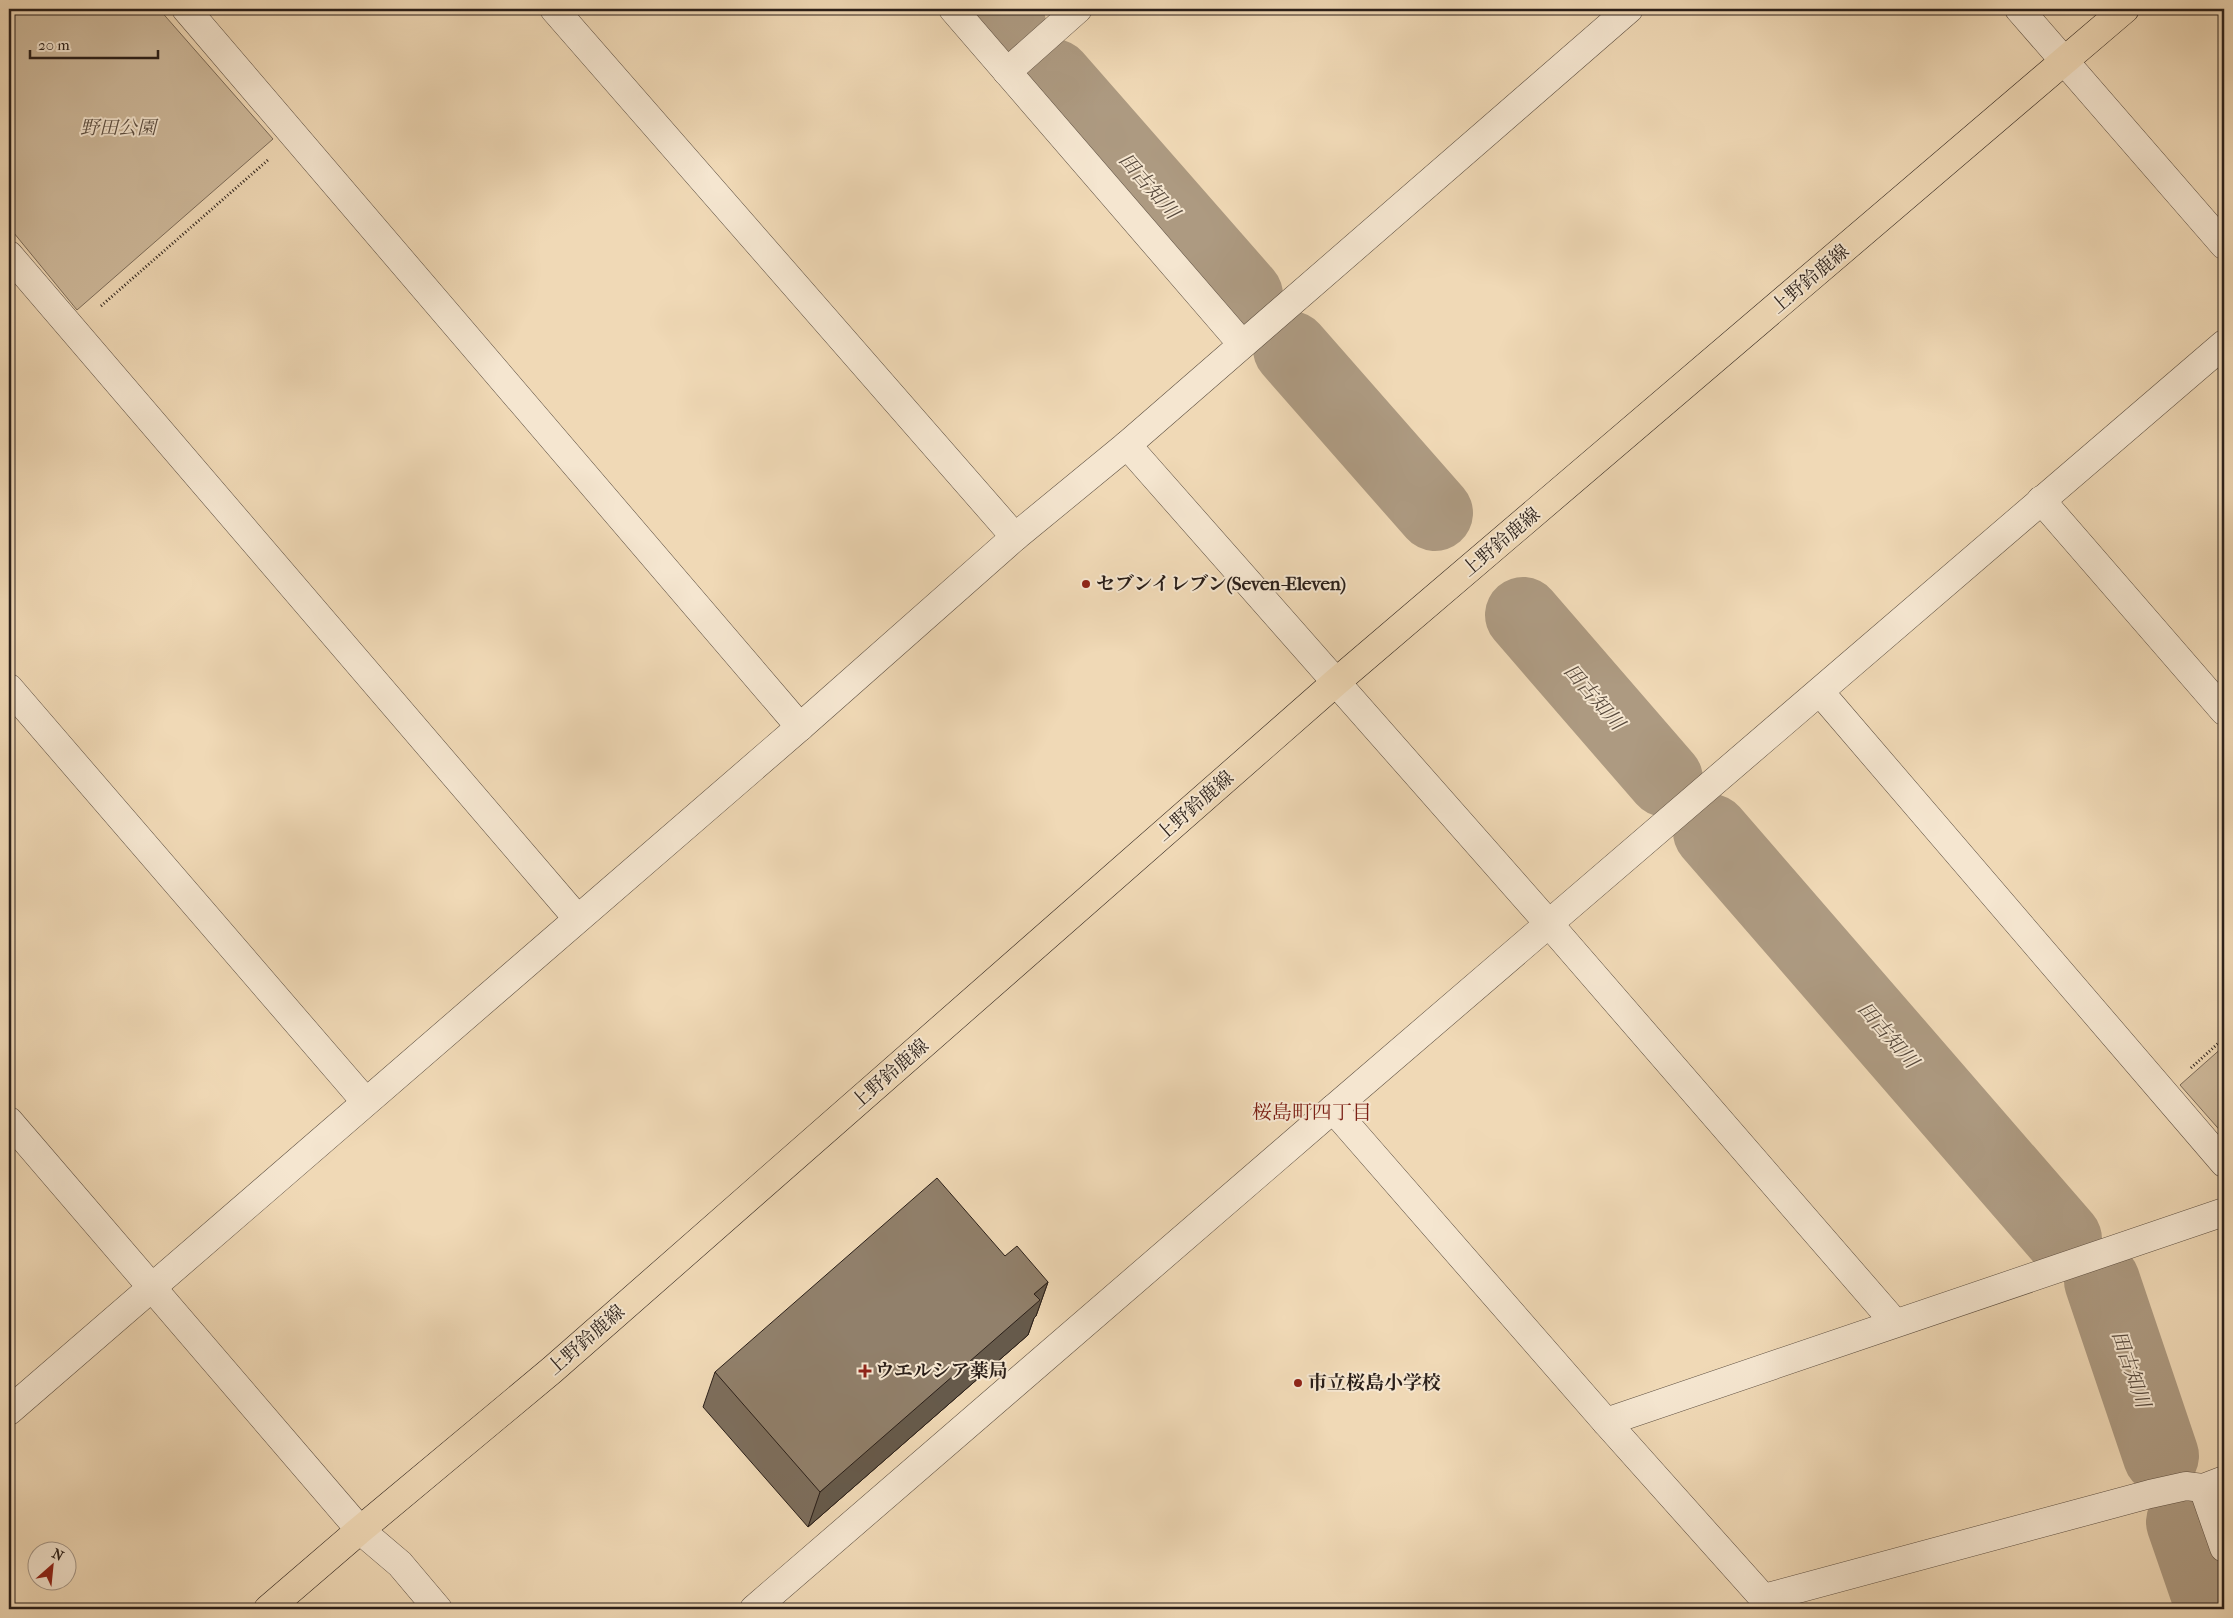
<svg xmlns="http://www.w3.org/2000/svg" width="2233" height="1618" font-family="'IM FELL French Canon','Noto Serif JP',serif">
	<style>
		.green { fill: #ceb99b; stroke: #7c6c5a }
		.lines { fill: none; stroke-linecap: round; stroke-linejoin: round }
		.river { stroke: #ad9a81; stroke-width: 76 }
		.minor-casing { stroke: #5c4e40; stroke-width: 29 }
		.major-casing { stroke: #2a1f19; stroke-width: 29 }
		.path { stroke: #2a1f19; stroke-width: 3; stroke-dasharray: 1 2.5; stroke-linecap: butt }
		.minor { stroke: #f5e6d0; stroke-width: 28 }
		.major { stroke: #f0d9b6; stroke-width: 28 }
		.wall { fill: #7d6e5c; stroke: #2a1f19 }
		.shaded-wall { fill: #665a4b; stroke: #2a1f19 }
		.building { fill: #91806b; stroke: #2a1f19 }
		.poi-dot { fill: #8f2418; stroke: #f5e6d0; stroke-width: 2 }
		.labels { text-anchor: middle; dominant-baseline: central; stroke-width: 4; stroke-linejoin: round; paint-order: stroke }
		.park-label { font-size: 19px; font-style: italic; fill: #5b4d40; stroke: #f5e6d0 }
		.street-label { font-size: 19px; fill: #2a1f19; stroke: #f5e6d0 }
		.poi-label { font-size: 19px; font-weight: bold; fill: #2a1f19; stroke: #f5e6d0; text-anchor: start }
		.water-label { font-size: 20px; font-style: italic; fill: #584a3d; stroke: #f5e6d0 }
		.neighbourhood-label { font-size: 20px; fill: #7a1f14; stroke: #f5e6d0 }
	</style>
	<rect width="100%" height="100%" fill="#f0d9b6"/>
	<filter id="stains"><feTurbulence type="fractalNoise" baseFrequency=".004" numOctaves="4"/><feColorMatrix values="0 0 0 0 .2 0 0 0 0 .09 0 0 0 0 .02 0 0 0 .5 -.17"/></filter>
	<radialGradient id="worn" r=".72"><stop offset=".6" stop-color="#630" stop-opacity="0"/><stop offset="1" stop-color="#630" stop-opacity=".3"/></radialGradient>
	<!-- green -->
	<g class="green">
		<polygon points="9,9 159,9 273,139 77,310 9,227"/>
		<polygon points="2224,1046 2224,1135 2180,1085"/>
	</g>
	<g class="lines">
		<!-- river -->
		<g class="river">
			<polyline points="994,9 1008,24"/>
			<polyline points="1054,77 1245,295"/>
			<polyline points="1291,349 1435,513"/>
			<polyline points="1523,615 1665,779"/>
			<polyline points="1711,832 2064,1239"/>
			<polyline points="2102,1281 2161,1456"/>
			<polyline points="2184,1522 2214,1609"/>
		</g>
		<defs>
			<g id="minor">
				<polyline points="186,9 800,727"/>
				<polyline points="554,9 1015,537"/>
				<polyline points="953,9 1242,344"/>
				<polyline points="2019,9 2224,245"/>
				<polyline points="1007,72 1078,9"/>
				<polyline points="9,255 577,918"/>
				<polyline points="1127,445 1550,925 1895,1323"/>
				<polyline points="2041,500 2224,711"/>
				<polyline points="9,688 365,1101"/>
				<polyline points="1820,692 2224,1163"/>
				<polyline points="1333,1109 1606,1422 1773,1609"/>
				<polyline points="9,1121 360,1530 400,1564 438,1609"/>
				<polyline points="9,1411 800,727 1015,537 1127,445 1629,9"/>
				<polyline points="1606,1422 2224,1212"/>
				<polyline points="2203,1488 2224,1548"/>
				<polyline points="1764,1598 2150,1494 2186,1486 2203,1488 2224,1480"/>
				<polyline points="754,1609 1333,1109 2224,344"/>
			</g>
			<polyline id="major" points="268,1609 360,1530 552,1370 1335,683 2125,9"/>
		</defs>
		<!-- minor casing -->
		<use href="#minor" class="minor-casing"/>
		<!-- major casing -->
		<use href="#major" class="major-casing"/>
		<!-- path -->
		<g class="path">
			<polyline points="101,306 268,160"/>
			<polyline points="2191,1068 2224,1038"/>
		</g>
		<!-- minor -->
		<use href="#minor" class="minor"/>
		<!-- major -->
		<use href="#major" class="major"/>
	</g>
	<!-- wall -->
	<polygon class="wall" points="1005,1256 1048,1282 1036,1316 1034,1318 1028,1335 808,1527 703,1407 715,1372"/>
	<!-- shaded-wall -->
	<polygon class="shaded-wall" points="1048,1282 1036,1316 1034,1318 1028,1335 808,1527 820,1492 1034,1294"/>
	<!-- building -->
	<polygon class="building" points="937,1178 1005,1256 1017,1246 1048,1282 1034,1294 1040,1300 820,1492 715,1372"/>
	<!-- markers -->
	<g class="poi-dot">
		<circle cx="1086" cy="584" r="5"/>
		<path d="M862.5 1363.5h5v5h5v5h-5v5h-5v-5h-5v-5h5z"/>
		<circle cx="1298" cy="1383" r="5"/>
	</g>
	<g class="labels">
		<!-- park labels -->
		<g class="park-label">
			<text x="118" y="128">野田公園</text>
		</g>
		<!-- street labels -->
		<g class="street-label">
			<text transform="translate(1810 279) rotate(-40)">上野鈴鹿線</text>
			<text transform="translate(1501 542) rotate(-40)">上野鈴鹿線</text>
			<text transform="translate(1195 806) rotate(-41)">上野鈴鹿線</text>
			<text transform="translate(890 1074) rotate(-41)">上野鈴鹿線</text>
			<text transform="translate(586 1340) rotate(-41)">上野鈴鹿線</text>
		</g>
		<!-- poi labels -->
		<g class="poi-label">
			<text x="1096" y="584">セブンイレブン(Seven-Eleven)</text>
			<text x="875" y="1371">ウエルシア薬局</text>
			<text x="1308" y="1383">市立桜島小学校</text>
		</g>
		<!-- water labels -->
		<g class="water-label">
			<text transform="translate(1149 186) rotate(49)">田古知川</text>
			<text transform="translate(1594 697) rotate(49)">田古知川</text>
			<text transform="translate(1888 1035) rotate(49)">田古知川</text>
			<text transform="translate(2131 1369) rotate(71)">田古知川</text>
		</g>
		<!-- neighbourhood labels -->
		<g class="neighbourhood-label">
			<text x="1312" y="1112">桜島町四丁目</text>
		</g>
	</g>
	<!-- margin -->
	<rect width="2233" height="1618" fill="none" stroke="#f0d9b6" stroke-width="30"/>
	<rect x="10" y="10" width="2213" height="1598" fill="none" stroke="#2a1f19" stroke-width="2.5"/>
	<rect x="15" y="15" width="2203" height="1588" fill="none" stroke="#2a1f19"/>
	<!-- north arrow -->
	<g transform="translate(52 1566) rotate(27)"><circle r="24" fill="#f5e6d0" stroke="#a49687"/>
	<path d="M0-4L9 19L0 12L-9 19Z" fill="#8f2418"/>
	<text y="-8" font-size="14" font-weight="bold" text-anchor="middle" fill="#2a1f19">N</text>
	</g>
	<!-- scale -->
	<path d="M30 50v8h128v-8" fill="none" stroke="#2a1f19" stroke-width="2.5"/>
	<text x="38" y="50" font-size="15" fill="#2a1f19" stroke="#f5e6d0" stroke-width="4" paint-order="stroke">20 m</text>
	<rect width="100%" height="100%" filter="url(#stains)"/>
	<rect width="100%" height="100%" fill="url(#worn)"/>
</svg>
